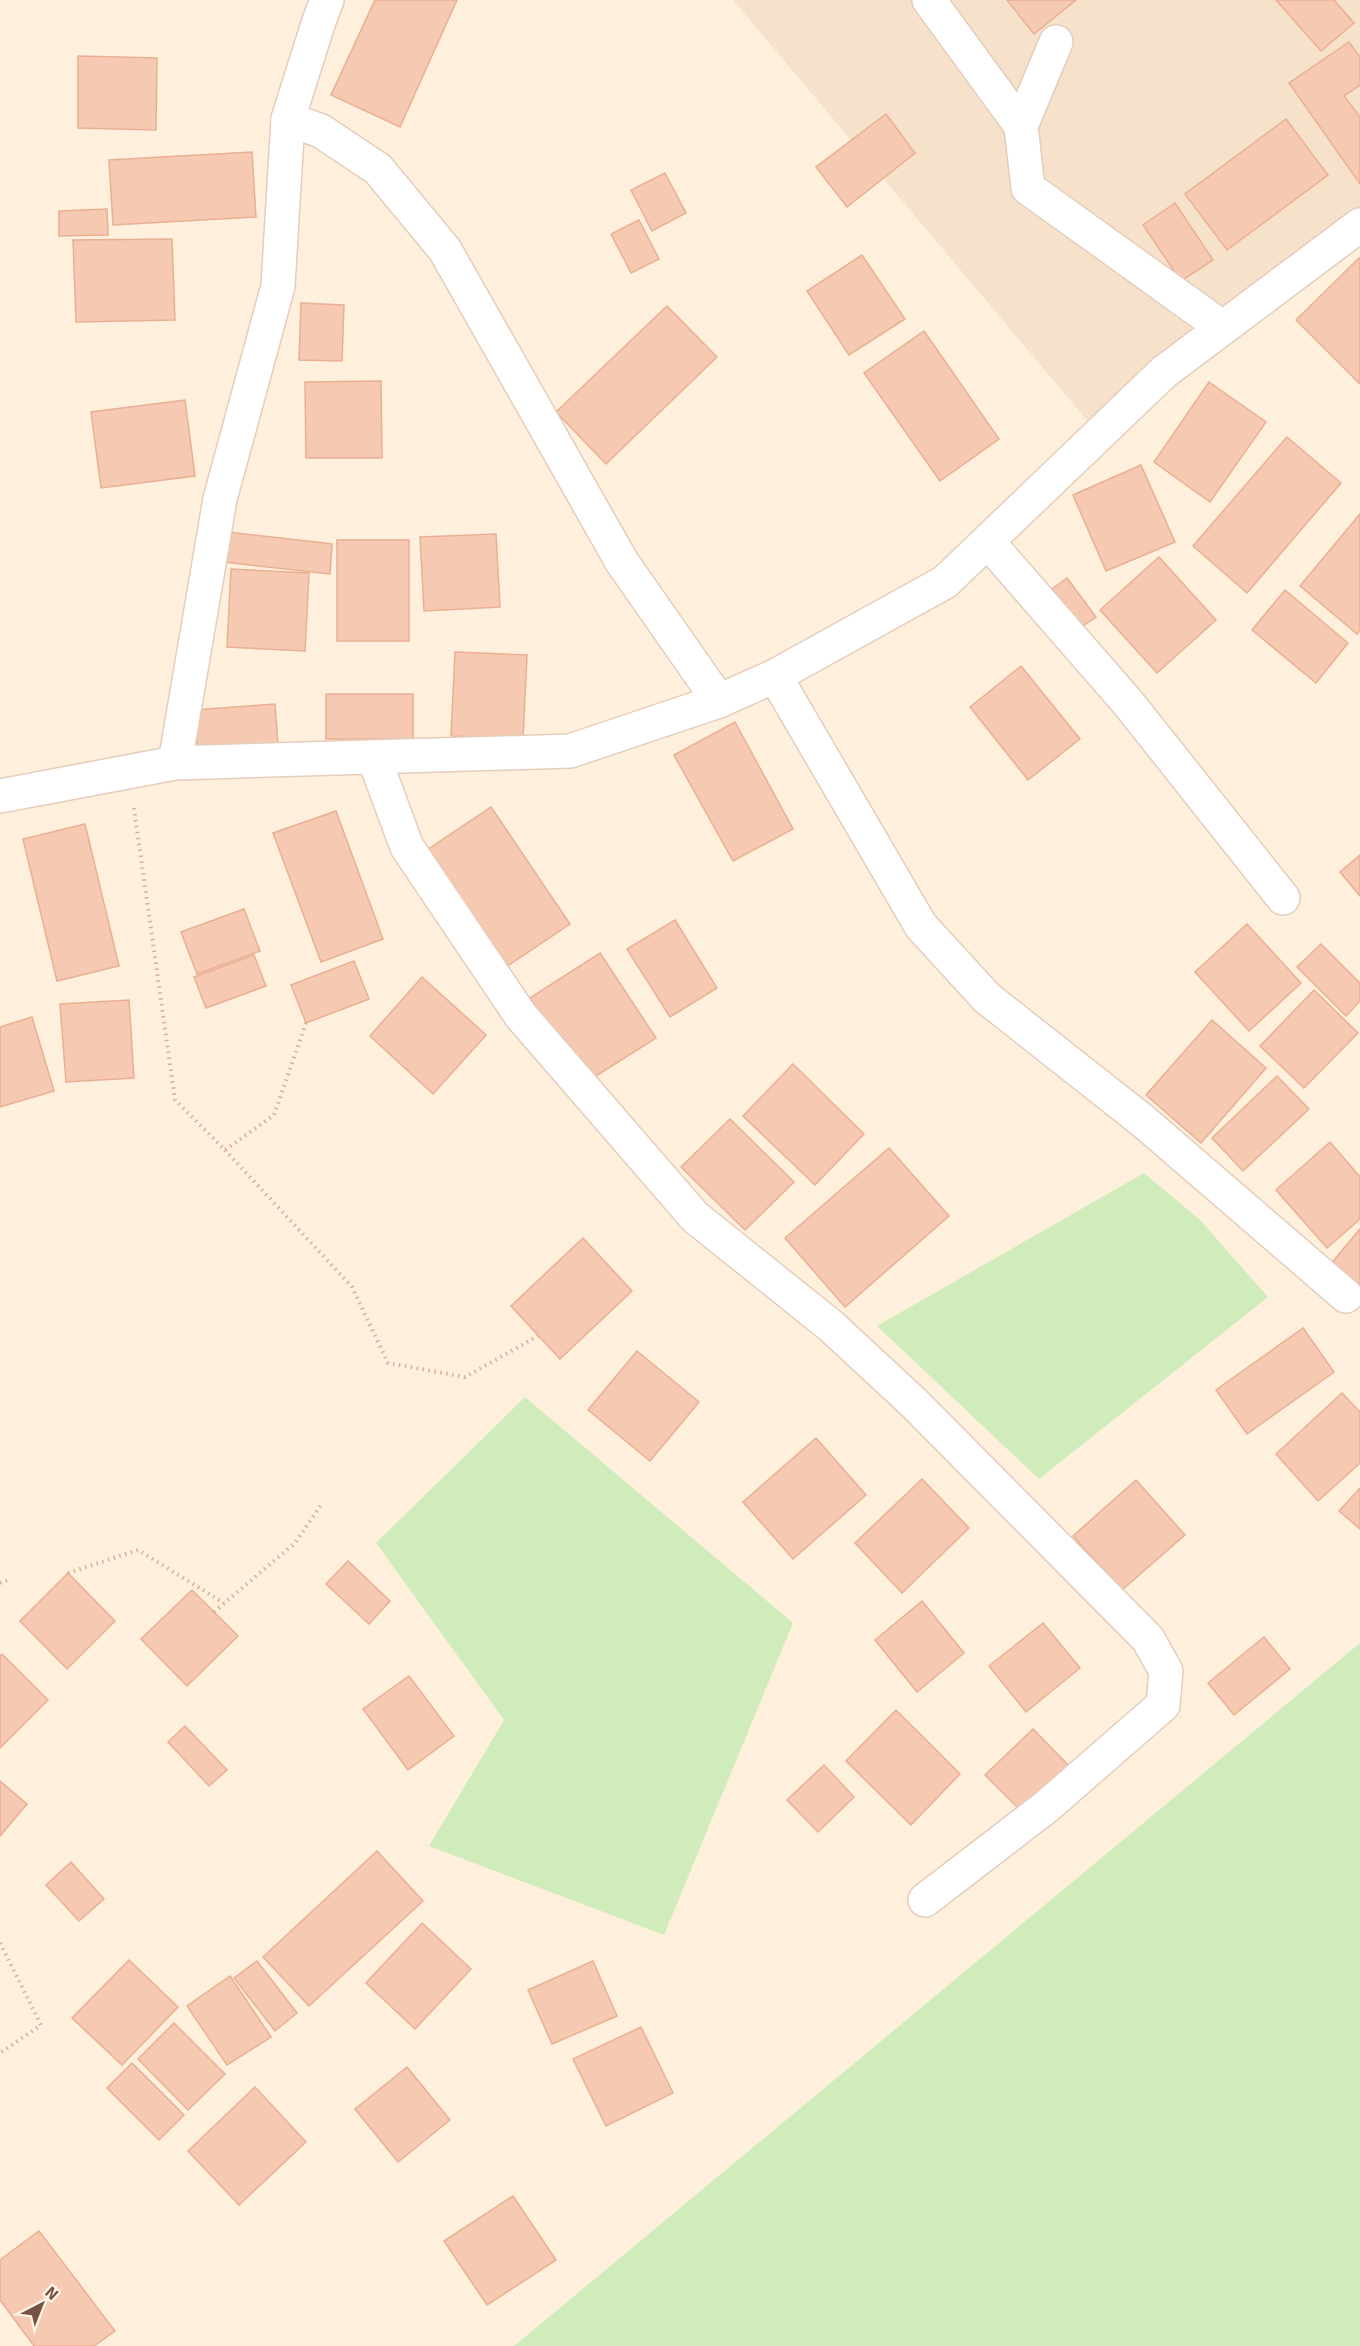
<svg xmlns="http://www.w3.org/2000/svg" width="1360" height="2346" font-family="Signika,sans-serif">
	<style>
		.residential { fill: #f6e1cb }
		.green { fill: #d1ecbb }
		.building { fill: #f6cab2; stroke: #eaaf92; stroke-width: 1.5 }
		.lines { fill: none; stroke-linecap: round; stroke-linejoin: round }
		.minor-casing { stroke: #e5cdbc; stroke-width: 36 }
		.path { stroke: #daae96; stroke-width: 4; stroke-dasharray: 1.5 4.5; stroke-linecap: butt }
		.minor { stroke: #fff; stroke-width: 33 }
	</style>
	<rect width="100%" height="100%" fill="#fef0dd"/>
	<!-- residential -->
	<polygon class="residential" points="733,0 1360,0 1360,232 1101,437"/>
	<!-- green -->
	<g class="green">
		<polygon points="1144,1173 1200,1220 1268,1297 1039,1479 877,1326"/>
		<polygon points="525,1397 793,1623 664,1935 429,1846 504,1720 376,1543"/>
		<polygon points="1360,1643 1360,2346 514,2346"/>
	</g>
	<!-- building -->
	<g class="building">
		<polygon points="375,0 457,0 400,127 331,95"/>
		<polygon points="1007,0 1076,0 1034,34"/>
		<polygon points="1276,0 1334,0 1354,23 1321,51"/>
		<polygon points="1349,42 1360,57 1360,85 1344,96 1360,117 1360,184 1289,83"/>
		<polygon points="78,56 157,58 156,130 78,128"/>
		<polygon points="886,114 915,153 847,207 816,167"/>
		<polygon points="1286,119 1328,175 1227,250 1185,194"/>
		<polygon points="252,152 256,217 113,225 109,160"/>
		<polygon points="665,173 686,213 652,231 631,190"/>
		<polygon points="1175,203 1213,260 1181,281 1143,225"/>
		<polygon points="107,209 108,235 59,236 59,211"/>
		<polygon points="639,220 659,259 631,273 611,234"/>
		<polygon points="172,239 175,320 76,322 73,240"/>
		<polygon points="862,255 905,319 849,355 807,291"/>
		<polygon points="1359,258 1360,259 1360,384 1296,320"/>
		<polygon points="301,303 344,305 342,361 299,360"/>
		<polygon points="667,306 717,357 606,464 556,412"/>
		<polygon points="924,331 999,439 940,481 864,373"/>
		<polygon points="381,381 382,458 306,458 305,382"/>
		<polygon points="1209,382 1266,422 1210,502 1154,462"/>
		<polygon points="185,400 195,476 101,488 91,412"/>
		<polygon points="1287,437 1341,483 1247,593 1193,546"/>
		<polygon points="1141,465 1175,542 1106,571 1073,495"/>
		<polygon points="1360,514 1360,631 1357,634 1300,586"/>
		<polygon points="227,532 332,544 330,574 224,562"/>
		<polygon points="496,534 500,607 424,611 420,537"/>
		<rect x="337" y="540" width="72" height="101"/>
		<polygon points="1159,557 1216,620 1157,673 1100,610"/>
		<polygon points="231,569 309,573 305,651 227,647"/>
		<polygon points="1067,578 1096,617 1081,627 1052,589"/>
		<polygon points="1285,590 1348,643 1316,683 1252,630"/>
		<polygon points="455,652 527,655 523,739 451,736"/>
		<polygon points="1021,666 1080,739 1028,780 970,707"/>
		<rect x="326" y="694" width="87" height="45"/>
		<polygon points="275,704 278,745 198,751 194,710"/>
		<polygon points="735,722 793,829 733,861 674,755"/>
		<polygon points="491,807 570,924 506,967 427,850"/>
		<polygon points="336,811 383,939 321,962 273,833"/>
		<polygon points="85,824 119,966 57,981 23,839"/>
		<polygon points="1360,855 1360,896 1340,872"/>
		<polygon points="244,909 260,951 197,974 181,932"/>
		<polygon points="675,920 717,988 670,1017 627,949"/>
		<polygon points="1247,924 1301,983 1249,1031 1195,972"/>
		<polygon points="1321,944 1360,983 1360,1001 1346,1016 1297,967"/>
		<polygon points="600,953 656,1038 585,1083 530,998"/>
		<polygon points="254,955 266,986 206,1008 194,977"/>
		<polygon points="354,961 369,999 306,1023 291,985"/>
		<polygon points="422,977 486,1035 433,1094 370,1036"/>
		<polygon points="1314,990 1358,1033 1304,1088 1260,1046"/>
		<polygon points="129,1000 134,1078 66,1082 60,1004"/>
		<polygon points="32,1017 54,1091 0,1107 0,1027"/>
		<polygon points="1212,1020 1266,1068 1201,1143 1146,1095"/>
		<polygon points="793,1064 864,1134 815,1185 743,1116"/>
		<polygon points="1277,1076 1309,1109 1243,1171 1212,1138"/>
		<polygon points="730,1119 794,1182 745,1230 681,1167"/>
		<polygon points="1330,1142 1360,1177 1360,1219 1327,1248 1276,1190"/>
		<polygon points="889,1148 949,1216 845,1307 785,1238"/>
		<polygon points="1360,1229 1360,1290 1330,1265"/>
		<polygon points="583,1238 632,1291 560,1359 511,1306"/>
		<polygon points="1303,1328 1334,1372 1247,1434 1216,1390"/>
		<polygon points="637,1351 699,1402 650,1461 588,1410"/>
		<polygon points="1342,1393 1360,1412 1360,1463 1318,1501 1276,1454"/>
		<polygon points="816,1438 866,1495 793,1559 743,1502"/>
		<polygon points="922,1479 969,1528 902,1593 855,1543"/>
		<polygon points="1136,1480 1185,1535 1122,1590 1073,1536"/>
		<polygon points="1360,1488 1360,1529 1339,1511"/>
		<polygon points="348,1561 390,1601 369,1624 326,1584"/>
		<polygon points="68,1573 115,1621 67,1669 20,1621"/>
		<polygon points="192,1590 238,1636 187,1686 141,1639"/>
		<polygon points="922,1601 964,1653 917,1692 875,1640"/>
		<polygon points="1043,1623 1080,1668 1026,1712 989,1666"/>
		<polygon points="1264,1637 1290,1669 1234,1715 1208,1683"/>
		<polygon points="2,1654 48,1700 0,1748 0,1656"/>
		<polygon points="409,1676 454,1736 408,1770 363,1709"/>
		<polygon points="896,1710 960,1774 911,1825 846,1761"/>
		<polygon points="185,1726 227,1770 209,1786 168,1742"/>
		<polygon points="1033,1729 1070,1767 1023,1813 985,1775"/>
		<polygon points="824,1765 854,1797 818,1832 787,1800"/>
		<polygon points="0,1781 27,1804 0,1836"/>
		<polygon points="377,1851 423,1901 309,2006 263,1957"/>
		<polygon points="71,1862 104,1899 79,1921 46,1885"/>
		<polygon points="422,1923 471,1969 415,2029 366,1983"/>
		<polygon points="129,1960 178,2007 122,2065 72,2018"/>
		<polygon points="257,1961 297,2013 275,2031 234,1978"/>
		<polygon points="593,1961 617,2016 552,2044 528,1990"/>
		<polygon points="230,1976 271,2037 227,2065 187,2006"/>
		<polygon points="174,2023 225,2074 188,2110 138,2059"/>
		<polygon points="641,2027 673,2093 606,2126 573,2059"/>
		<polygon points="132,2063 184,2115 159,2140 107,2088"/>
		<polygon points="407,2067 450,2120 398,2162 355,2109"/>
		<polygon points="255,2087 306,2142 239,2205 188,2151"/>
		<polygon points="513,2196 556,2260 487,2305 444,2241"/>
		<polygon points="39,2231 115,2331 94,2346 34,2346 0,2300 0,2260"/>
	</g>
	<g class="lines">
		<defs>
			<g id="minor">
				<polyline points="929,0 1021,126"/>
				<polyline points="1056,42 1021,126 1028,188 1223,328"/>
				<polyline points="288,119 319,21 327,0"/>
				<polyline points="988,542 1129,704 1283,898"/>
				<polyline points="775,676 921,926 987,998 1143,1121 1346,1296"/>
				<polyline points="374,758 407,847 521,1016 695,1217 831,1326 914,1403 1148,1639 1166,1671 1163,1705 1046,1807 925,1900"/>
				<polyline points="175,763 220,499 278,286 288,119 321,131 378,169 445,250 622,562 719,701"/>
				<polyline points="0,796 175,763 570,751 719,701 775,676 945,582 1164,372 1360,225"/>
			</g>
		</defs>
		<!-- minor casing -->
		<use href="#minor" class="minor-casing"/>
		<!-- path -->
		<g class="path">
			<polyline points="134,808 175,1100 225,1150 274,1115 306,1023"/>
			<polyline points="225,1150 352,1287 388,1363 465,1377 538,1336"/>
			<polyline points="68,1573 138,1550 224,1603"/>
			<polyline points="0,1583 8,1580"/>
			<polyline points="214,1612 295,1543 323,1502"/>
			<polyline points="0,1943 41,2025 0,2053"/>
		</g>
		<!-- minor -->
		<use href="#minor" class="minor"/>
	</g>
	<!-- north arrow -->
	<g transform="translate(42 2304) rotate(42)" stroke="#fff4e5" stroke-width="4.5" paint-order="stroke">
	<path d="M0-4.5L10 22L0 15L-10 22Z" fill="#765344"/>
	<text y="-9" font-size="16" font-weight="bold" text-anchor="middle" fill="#765344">N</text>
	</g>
</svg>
